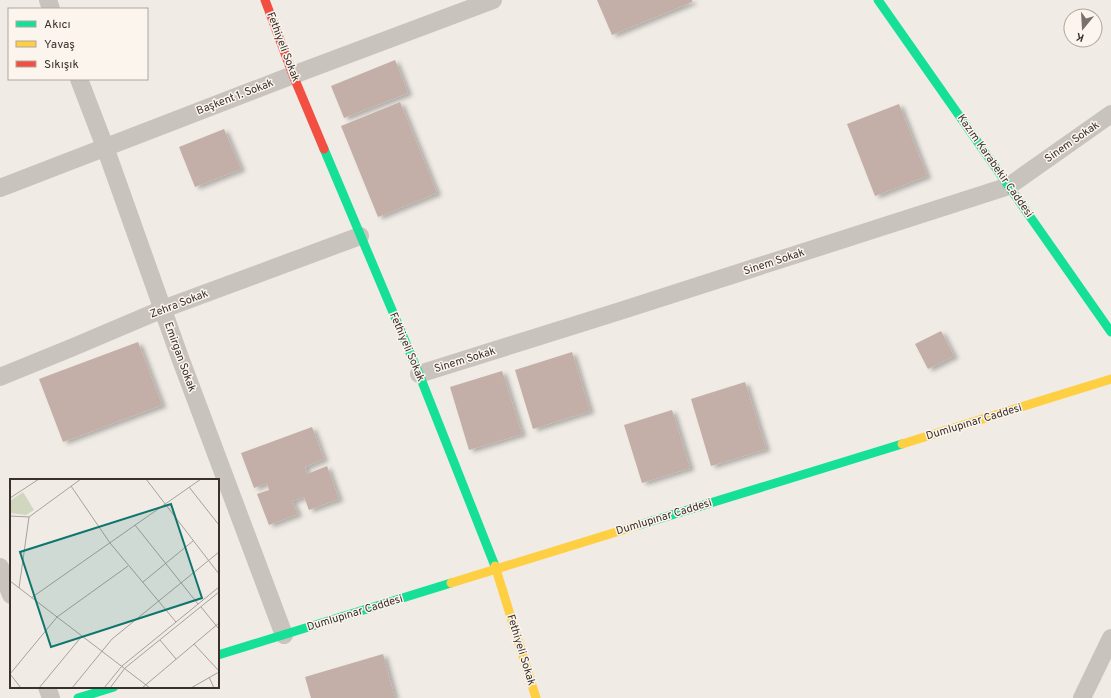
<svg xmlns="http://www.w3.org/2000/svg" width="1111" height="698" font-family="Overpass,sans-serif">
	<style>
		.building { fill: #c3afa7; filter: url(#shadow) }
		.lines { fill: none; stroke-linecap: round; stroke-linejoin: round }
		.street { stroke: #c9c3be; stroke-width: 18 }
		.fast { stroke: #16e098; stroke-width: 9 }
		.slow { stroke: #ffcf43; stroke-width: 9 }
		.jam { stroke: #f24e42; stroke-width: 9 }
		.labels { text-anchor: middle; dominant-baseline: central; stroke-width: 3; stroke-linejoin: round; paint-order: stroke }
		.street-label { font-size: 11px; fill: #3b302b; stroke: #fbf5ee }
		.inset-road { fill: none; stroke: #a8a09b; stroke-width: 1 }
		.view { fill: #0f766e; fill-opacity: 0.15; stroke: #0f766e; stroke-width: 2 }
		.inset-edge { fill: none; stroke: #3b302b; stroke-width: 2 }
	</style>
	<defs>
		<filter id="shadow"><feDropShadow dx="4.5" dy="2.5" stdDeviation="2" flood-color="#0004"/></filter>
	</defs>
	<rect width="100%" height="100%" fill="#f0ebe5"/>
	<!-- building -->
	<g class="building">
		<polygon points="597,0 692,0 692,2 612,35"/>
		<polygon points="395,60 408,93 344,118 331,86"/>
		<polygon points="400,102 437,193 378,217 341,126"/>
		<polygon points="899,104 927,176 875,196 847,124"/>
		<polygon points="224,129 241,169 195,187 179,147"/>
		<polygon points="941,331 954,356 928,369 915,344"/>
		<polygon points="138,342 162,405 63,442 39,379"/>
		<polygon points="572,352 590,411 533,429 515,370"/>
		<polygon points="502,371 522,434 469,450 450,387"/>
		<polygon points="745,382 766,449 711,466 691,399"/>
		<polygon points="672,410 690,468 642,483 624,425"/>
		<polygon points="312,427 324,459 305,467 307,474 327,466 339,499 309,510 304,497 292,501 298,514 269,525 257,494 269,490 267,483 254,488 241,453"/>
		<polygon points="383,654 395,698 311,698 305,677"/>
	</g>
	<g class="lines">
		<!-- street -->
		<g class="street">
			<polyline points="48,0 51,9"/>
			<polyline points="79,79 105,147 179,355 284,635"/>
			<polyline points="0,188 293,75 493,0"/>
			<polyline points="419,374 620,311 1009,186 1111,114"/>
			<polyline points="0,377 71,348 163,309 360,236"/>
			<polyline points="0,567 11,595"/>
			<polyline points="47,687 51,698"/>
			<polyline points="1082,698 1111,638"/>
		</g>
		<!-- fast -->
		<g class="fast">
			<polyline points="878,0 1111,332"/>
			<polyline points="324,149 419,374 495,566"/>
			<polyline points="639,525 902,444"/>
			<polyline points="218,655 451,583"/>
			<polyline points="78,698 114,687"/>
		</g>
		<!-- slow -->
		<g class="slow">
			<polyline points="902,444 1111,379"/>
			<polyline points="495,566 536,698"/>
			<polyline points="451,583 639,525"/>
		</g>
		<!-- jam -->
		<polyline class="jam" points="265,0 293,75 324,149"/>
	</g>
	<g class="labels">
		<!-- street labels -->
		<g class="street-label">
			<text transform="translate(283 47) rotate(69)">Fethiyeli Sokak</text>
			<text transform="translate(235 97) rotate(-21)">Başkent 1. Sokak</text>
			<text transform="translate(1072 142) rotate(-35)">Sinem Sokak</text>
			<text transform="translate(995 166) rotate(55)">Kazım Karabekir Caddesi</text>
			<text transform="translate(774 262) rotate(-18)">Sinem Sokak</text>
			<text transform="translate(179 304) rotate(-21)">Zehra Sokak</text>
			<text transform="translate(407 347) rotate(67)">Fethiyeli Sokak</text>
			<text transform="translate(180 357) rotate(70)">Emirgan Sokak</text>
			<text transform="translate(465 360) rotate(-17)">Sinem Sokak</text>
			<text transform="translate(974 422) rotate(-17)">Dumlupınar Caddesi</text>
			<text transform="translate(664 517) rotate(-17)">Dumlupınar Caddesi</text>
			<text transform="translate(355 613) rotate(-17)">Dumlupınar Caddesi</text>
			<text transform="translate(521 650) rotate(73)">Fethiyeli Sokak</text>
		</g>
	</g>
	<!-- overview -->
	<g transform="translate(10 479)">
		<rect width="209" height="209" fill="#f0ebe5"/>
		<path d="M13,13L24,31L16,36L0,34V22Z" fill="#d1d6bf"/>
		<path class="inset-road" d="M136,0L209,95M61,7L100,64L166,143M179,8L209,46M0,19L29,0M0,37L19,38L71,0M125,46L188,125M0,102L140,209M133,103L183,62M9,109L19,38M21,119L191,0M191,128L209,150M150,161L166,180M184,165L209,192M0,195L47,138L118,87M0,195L11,209M199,198L204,209M29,209L72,157M62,209L102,160L209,73M94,209L112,187L209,108M100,209L115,189L209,113M132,209L209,144M181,209L209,193"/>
		<path class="view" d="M161,25L192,119L41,168L10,73Z"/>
		<rect width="209" height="209" class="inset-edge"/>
	</g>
	<!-- legend -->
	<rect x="8" y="8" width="140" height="72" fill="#fbf5ee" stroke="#aea6a0"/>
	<rect x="16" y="21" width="20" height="6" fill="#16e098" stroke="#aea6a0"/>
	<text x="44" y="28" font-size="12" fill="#3b302b">Akıcı</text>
	<rect x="16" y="41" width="20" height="6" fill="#ffcf43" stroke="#aea6a0"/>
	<text x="44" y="48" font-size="12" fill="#3b302b">Yavaş</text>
	<rect x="16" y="61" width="20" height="6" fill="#f24e42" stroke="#aea6a0"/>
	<text x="44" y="68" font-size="12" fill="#3b302b">Sıkışık</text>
	<!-- north arrow -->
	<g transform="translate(1083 28) rotate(198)"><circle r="19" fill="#fbf5ee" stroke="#aea6a0"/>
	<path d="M0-3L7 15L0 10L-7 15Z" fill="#7a716c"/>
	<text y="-6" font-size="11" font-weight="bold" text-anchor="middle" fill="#3b302b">K</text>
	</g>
</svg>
